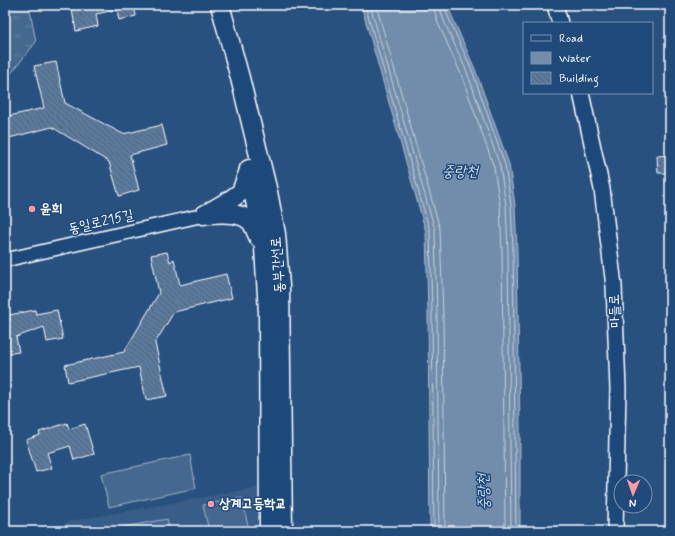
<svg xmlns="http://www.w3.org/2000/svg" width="675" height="536" font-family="Mynerve,'Poor Story',sans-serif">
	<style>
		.built { fill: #375d88 }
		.grass { fill: url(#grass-tufts); stroke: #a2b4c8 }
		.garden { fill: #446890; stroke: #a2b4c8 }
		.water { fill: #718dab; stroke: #aabbcd }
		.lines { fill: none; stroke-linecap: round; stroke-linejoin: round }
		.shore { stroke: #c6d1dd; stroke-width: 1 }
		.building { fill: url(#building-back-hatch); stroke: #fff }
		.tertiary-casing { stroke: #fff; stroke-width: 16 }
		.secondary-casing { stroke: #fff; stroke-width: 18 }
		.trunk-casing { stroke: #fff; stroke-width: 21 }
		.tertiary { stroke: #1f4a7a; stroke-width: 13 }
		.secondary { stroke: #1f4a7a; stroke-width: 15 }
		.trunk { stroke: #1f4a7a; stroke-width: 18 }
		.poi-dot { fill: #ff9aa2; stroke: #1f4a7a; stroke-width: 1.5 }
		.labels { text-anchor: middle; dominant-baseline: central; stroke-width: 3; stroke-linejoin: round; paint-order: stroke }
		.poi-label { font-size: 14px; font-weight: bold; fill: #fff; stroke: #1f4a7a; text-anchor: start }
		.street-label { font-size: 14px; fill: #fff; stroke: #1f4a7a }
		.water-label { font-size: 15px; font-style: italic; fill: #d4dde6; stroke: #1f4a7a }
	</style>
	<defs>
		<pattern id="grass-tufts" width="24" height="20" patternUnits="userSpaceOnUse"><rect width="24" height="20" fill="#446890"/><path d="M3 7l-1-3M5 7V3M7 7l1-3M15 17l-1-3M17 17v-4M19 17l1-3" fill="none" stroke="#607fa1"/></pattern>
		<pattern id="building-back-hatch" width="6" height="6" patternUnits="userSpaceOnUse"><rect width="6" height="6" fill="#5a7a9d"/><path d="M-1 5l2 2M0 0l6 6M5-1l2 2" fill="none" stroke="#536374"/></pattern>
	</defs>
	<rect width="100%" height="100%" fill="#28517f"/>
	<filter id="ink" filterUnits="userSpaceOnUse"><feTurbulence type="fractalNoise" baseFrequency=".025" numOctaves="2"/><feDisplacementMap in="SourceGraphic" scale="8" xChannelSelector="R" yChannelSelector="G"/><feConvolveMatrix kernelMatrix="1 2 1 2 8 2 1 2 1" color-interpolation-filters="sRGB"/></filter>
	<g filter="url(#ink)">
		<!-- built -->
		<polygon class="built" points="260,487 261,531 67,531 66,522"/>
		<!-- grass -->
		<polygon class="grass" points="5,5 29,5 36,42 5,81"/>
		<!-- garden -->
		<g class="garden">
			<polygon points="190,455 196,488 109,507 101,474"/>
			<polygon points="242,498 249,531 209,531 203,505"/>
			<polygon points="167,519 170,531 102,531"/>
		</g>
		<!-- water -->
		<polygon class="water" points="361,5 447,5 475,69 509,164 515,205 517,251 520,428 520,531 430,531 428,314 426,232"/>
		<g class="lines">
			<!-- shore -->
			<g class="shore">
				<polyline points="365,5 430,231 432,314 434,531"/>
				<polyline points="370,5 435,230 437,314 439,531"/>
				<polyline points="376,5 440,229 443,314 445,531"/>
				<polyline points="433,5 438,23 461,74 494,167 500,206 502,252 505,531"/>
				<polyline points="439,5 444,21 467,72 500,166 506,206 508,252 511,531"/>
				<polyline points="444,5 449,19 472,70 505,165 511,205 513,251 516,531"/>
			</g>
		</g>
		<!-- building -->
		<g class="building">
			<polygon points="71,5 114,5 115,10 96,14 98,26 76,31"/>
			<polygon points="116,5 134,5 136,16 119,20"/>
			<polygon points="56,62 65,103 123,134 162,125 167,145 130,155 139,190 119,196 109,162 52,127 5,139 5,117 44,108 34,66"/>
			<polygon points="670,155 670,173 658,173 657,156"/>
			<polygon points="167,252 170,262 174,259 180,285 226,274 232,298 174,312 155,343 167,396 146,400 139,367 68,382 65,365 124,352 159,293 151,255"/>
			<polygon points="35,310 36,314 57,310 63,339 47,342 44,327 16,337 19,352 5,354 5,321 10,320 9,315"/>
			<polygon points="67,423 69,429 85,424 94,454 74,460 70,446 47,453 52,468 36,472 26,440 40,435 39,432"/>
		</g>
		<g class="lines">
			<defs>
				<polyline id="tertiary" points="5,260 204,215"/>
				<g id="secondary">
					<polyline points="555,5 560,23"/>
					<polyline points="581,93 602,189 614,286 618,389 615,531"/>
				</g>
				<g id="trunk">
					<polyline points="220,5 240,78 268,192 276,234 280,286 283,531"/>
					<polyline points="249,169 264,248 268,312 269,531"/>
					<path d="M206,214C220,214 239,211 250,221C254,225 256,233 259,238"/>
					<polyline points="204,215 230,200 241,192 249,170"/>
				</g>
			</defs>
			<!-- tertiary casing -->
			<use href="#tertiary" class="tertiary-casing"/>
			<!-- secondary casing -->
			<use href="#secondary" class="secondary-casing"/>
			<!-- trunk casing -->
			<use href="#trunk" class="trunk-casing"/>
			<!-- tertiary -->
			<use href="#tertiary" class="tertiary"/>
			<!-- secondary -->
			<use href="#secondary" class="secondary"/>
			<!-- trunk -->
			<use href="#trunk" class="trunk"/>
		</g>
	</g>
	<!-- markers -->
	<g class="poi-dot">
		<circle cx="32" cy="209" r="4"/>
		<circle cx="211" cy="504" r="4"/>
	</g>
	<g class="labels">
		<!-- poi labels -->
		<g class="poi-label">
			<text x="40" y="209">윤희</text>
			<text x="219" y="504">상계고등학교</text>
		</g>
		<!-- street labels -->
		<g class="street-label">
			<text transform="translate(101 222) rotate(-13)">동일로215길</text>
			<text transform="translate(278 265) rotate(-94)">동부간선로</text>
			<text transform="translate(615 311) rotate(-92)">마들로</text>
		</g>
		<!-- water labels -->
		<g class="water-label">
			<text x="460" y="172">중랑천</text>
			<text transform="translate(484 492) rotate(-92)">중랑천</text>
		</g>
	</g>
	<!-- margin -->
	<rect width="675" height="536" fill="none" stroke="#1f4a7a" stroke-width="20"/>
	<rect x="10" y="10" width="655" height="516" fill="none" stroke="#fff" stroke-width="1.5" filter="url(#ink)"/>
	<!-- legend -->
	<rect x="523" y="22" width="130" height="72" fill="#1f4a7a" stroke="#7992af"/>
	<rect x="531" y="35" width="20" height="6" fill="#1f4a7a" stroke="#7992af"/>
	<text x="559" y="42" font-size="12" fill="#ffffff">Road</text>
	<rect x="531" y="52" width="20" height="12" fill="#718dab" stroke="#7992af"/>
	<text x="559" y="62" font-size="12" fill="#ffffff">Water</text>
	<rect x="531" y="72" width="20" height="12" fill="url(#building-back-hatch)" stroke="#7992af"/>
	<text x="559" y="82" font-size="12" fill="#ffffff">Building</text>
	<!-- north arrow -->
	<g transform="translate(633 494) rotate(182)"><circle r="19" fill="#1f4a7a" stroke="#7992af"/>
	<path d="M0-3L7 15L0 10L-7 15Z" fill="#ff9aa2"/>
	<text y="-6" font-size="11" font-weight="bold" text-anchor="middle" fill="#ffffff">N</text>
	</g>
</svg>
